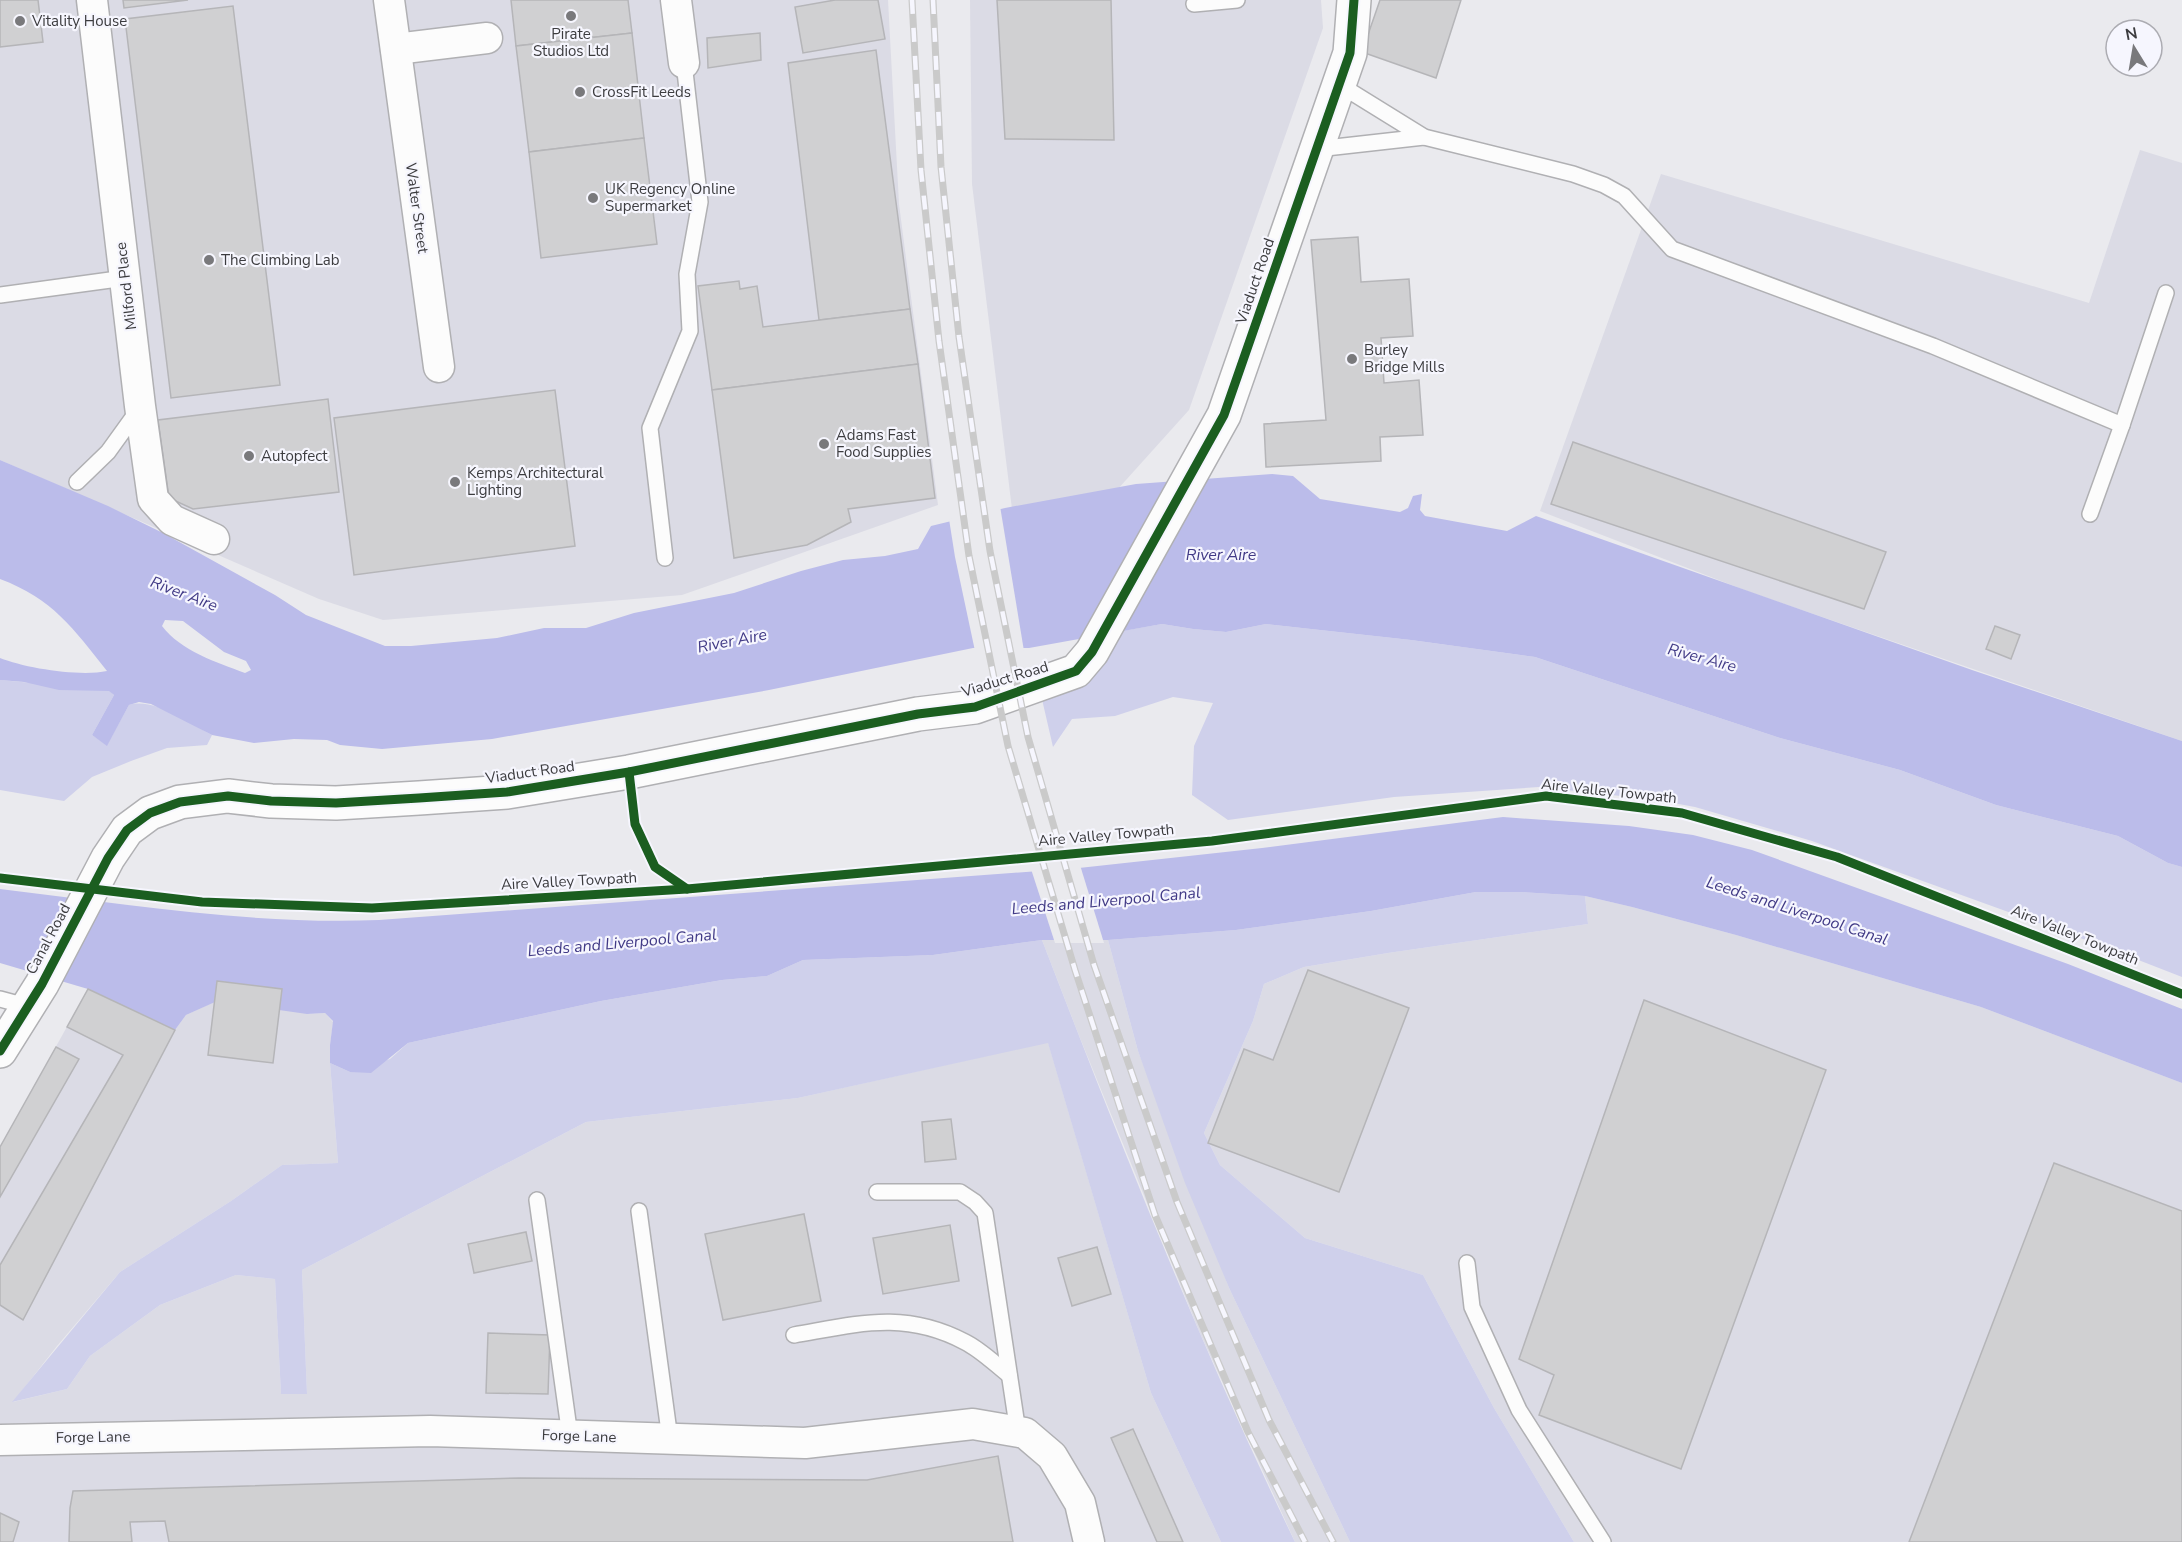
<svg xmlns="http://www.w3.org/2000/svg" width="2182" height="1542" font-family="'Nunito Sans',sans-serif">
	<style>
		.built { fill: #dbdbe5 }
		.green { fill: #cfd0eb }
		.water { fill: #bbbcea; fill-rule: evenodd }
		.pier { fill: #eaeaee }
		.building { fill: #d0d0d2; stroke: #b5b5b8; stroke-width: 1.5 }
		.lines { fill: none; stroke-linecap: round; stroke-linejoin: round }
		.service-casing { stroke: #b0b0b3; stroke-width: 18 }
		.minor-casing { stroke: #b0b0b3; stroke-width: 33 }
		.tertiary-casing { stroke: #b0b0b3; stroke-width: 36 }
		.service { stroke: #fcfcfc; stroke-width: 15 }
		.minor { stroke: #fcfcfc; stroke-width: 30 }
		.tertiary { stroke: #fcfcfc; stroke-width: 33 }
		.rail-casing { stroke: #cacaca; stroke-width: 7 }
		.rail { stroke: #f6f6fe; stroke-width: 4.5; stroke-dasharray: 14; stroke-linecap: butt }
		.cycleway-casing { stroke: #f6f6fe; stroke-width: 13 }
		.cycleway { stroke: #1b5e20; stroke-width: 9 }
		.poi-dot { fill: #79797c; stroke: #f6f6fe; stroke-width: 2 }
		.labels { text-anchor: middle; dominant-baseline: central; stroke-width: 4.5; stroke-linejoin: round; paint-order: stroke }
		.poi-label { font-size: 15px; fill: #3c3c3f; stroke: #f6f6fe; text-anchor: start }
		.street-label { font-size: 15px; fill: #3c3c3f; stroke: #f6f6fe }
		.water-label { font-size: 16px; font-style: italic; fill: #413a86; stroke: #f6f6fe }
	</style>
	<rect width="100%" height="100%" fill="#eaeaee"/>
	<!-- built -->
	<g class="built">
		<polygon points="0,0 888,0 899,204 938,505 682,595 383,620 319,599 0,460"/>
		<polygon points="970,0 1321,0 1323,28 1189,410 1117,490 1012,509 972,184"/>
		<polygon points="2140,150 2182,163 2182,741 1747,591 1540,511 1661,174 2089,303"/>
		<polygon points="1585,896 1632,907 1736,935 1981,1007 2182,1083 2182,1542 1574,1542 1494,1408 1423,1275 1305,1238 1220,1165 1204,1133 1253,1021 1264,984 1304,967 1388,953 1588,924"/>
		<polygon points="1042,940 1108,940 1138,1051 1230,1290 1350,1542 1295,1542 1199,1331 1078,1033"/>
		<polygon points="217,981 282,989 307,1014 325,1013 333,1022 330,1045 330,1063 338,1163 282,1165 231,1201 120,1272 57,1346 13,1402 67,1389 90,1356 160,1305 236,1275 275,1279 281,1394 307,1394 302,1270 586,1122 798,1098 1048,1042 1151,1393 1221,1542 0,1542 0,1147 88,989 175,1030 186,1015 214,1002"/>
	</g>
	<!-- green -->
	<g class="green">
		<polygon points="1162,624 1193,629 1226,632 1266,624 1411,640 1535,657 1780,738 1900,770 1996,805 2118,836 2168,863 2182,867 2182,977 2105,947 1812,841 1695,807 1657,800 1539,787 1394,797 1228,820 1192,795 1194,746 1213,703 1173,697 1115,716 1072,719 1053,747 1041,695 1082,638"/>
		<path d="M0,680L109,690L114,695L92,735L107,745L129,705C154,697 189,723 212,735L207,745L167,748L131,761L92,777L64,801L0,790Z"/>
		<polygon points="1476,892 1521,892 1585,896 1588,924 1388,953 1304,967 1264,984 1253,1021 1204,1133 1220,1165 1305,1238 1423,1275 1494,1408 1574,1542 1350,1542 1230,1290 1185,1183 1138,1051 1108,940 1236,930 1371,911"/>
		<path d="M1042,940C1120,1143 1200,1346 1295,1542H1221L1151,1393L1048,1043L798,1098L586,1122L302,1270L307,1394H281L275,1279L236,1275L160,1305L90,1356L67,1389L12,1402L120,1272L231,1201L282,1165L338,1163L330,1063L350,1072L390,1059L408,1043L601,1001L722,980L767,976L803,960L933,955Z"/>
	</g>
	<!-- water -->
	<g class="water">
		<path d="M0,460L108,506L163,533L275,595L306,615L385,646H411L497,638L544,628H586L634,613L734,593L801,571L843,560L885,556L918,549L931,526L1005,508L1136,484L1272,474L1293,476L1320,499L1400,512L1408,508L1413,496L1422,494L1420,510L1425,516L1507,531L1536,516L1972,670L2182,741V867L2168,863L2118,836L1996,805L1900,770L1780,738L1535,657L1411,640L1266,624L1226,632L1193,629L1162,624L1029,648H973L769,690L492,739L382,749L340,745L327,740L294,739L254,743L212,735L151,704L139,702L129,705L107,746L92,735L114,695L109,691L59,690L24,682L0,680V658C25,668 80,677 107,671C73,628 53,599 0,579ZM165,620L183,621L224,652L246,661L251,670L245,673C216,662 181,651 162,626Z"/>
		<path d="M1503,817L1629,826L1693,835L1752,850L2068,964L2182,1009V1083L1981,1007L1736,935L1632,907L1585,896L1521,892H1476L1371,911L1236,930L1108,940H1042L933,955L803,960L767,976L722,980L601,1001L408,1043L371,1073L350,1072L330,1063V1045L333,1021L325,1013L307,1014L279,1010L282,989L217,981L215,1002L186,1015L175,1030L88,989L0,963V889C126,904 252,925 379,920L1079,868L1262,848Z"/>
	</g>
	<!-- pier -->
	<g class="pier">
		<polygon points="1000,506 1024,651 975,651 955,557 949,519"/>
		<polygon points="1080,865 1104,943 1055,943 1031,869"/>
	</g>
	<!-- building -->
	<g class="building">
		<polygon points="0,0 38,0 43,42 0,47"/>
		<polygon points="123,0 188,0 124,8"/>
		<polygon points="511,0 628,0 632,33 516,46"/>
		<polygon points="835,0 878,0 885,39 803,53 795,7"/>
		<polygon points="997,0 1111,0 1114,140 1005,139"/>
		<polygon points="1380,0 1461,0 1436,78 1362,52"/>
		<polygon points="233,6 280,385 171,398 125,19"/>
		<polygon points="632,33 644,138 529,152 516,46"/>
		<polygon points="760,33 761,60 708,68 707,38"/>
		<polygon points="876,50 910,309 819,320 788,63"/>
		<polygon points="644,138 657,244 541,258 529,152"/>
		<polygon points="1358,237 1361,282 1409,279 1413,336 1381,338 1384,383 1419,380 1423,435 1380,437 1381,461 1266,467 1264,424 1326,420 1311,240"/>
		<polygon points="739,281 740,289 757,286 763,327 910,309 918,364 712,390 698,286"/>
		<polygon points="918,364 935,498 848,509 851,522 807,545 734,558 712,390"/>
		<polygon points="555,390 575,546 354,575 334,418"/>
		<polygon points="328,399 339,492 193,509 169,498 158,420"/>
		<polygon points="1573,442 1886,552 1864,609 1551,504"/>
		<polygon points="1995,626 2020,635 2011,659 1986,649"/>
		<polygon points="1308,970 1409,1008 1339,1192 1208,1143 1244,1049 1273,1060"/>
		<polygon points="217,981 282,989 273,1063 208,1055"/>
		<polygon points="88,989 175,1030 23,1320 0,1305 0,1265 123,1055 67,1027"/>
		<polygon points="1644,1000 1826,1070 1681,1469 1539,1415 1554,1375 1519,1359"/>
		<polygon points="56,1047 79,1059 0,1197 0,1147"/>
		<polygon points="951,1119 956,1159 925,1162 922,1122"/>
		<polygon points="2054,1163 2182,1211 2182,1542 1909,1542"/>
		<polygon points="804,1214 821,1301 723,1320 705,1234"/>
		<polygon points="950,1225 959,1281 883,1294 873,1238"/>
		<polygon points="526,1232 532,1261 474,1273 468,1244"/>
		<polygon points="1097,1247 1111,1294 1072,1306 1058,1258"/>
		<polygon points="488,1333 550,1335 548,1394 486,1393"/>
		<polygon points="1133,1429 1183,1542 1157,1542 1111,1438"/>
		<polygon points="998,1456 1013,1542 169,1542 165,1521 130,1522 132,1542 69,1542 70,1508 73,1491 520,1478 867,1480"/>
		<polygon points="0,1513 19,1522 13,1542 0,1542"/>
	</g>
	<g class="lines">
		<defs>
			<g id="service">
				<polyline points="1194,4 1237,0"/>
				<polyline points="1340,85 1424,137 1573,174 1604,185 1624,196 1672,249 1933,346 2122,425"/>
				<polyline points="1317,149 1424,137"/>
				<polyline points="0,295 125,278"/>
				<polyline points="77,482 108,452 139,409"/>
				<polyline points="2090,514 2122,425 2166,293"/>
				<polyline points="665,558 650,428 690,331 687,274 700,202 684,63"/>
				<polyline points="0,999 26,1006"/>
				<polyline points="877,1192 960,1192 975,1202 985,1213 1018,1432"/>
				<polyline points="537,1200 570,1436"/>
				<polyline points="639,1211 670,1439"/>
				<polyline points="1467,1263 1472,1307 1519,1410 1603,1542"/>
				<path d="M794,1335C858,1324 904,1310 965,1342C981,1350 995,1364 1009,1375"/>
			</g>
			<g id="minor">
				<polyline points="92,0 140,406 153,499 172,520 214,539"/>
				<polyline points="389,0 439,367"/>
				<polyline points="676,0 684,63"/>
				<polyline points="396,49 487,38"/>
				<polyline points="0,1440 430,1431 805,1443 973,1424 1025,1433 1052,1456 1080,1503 1089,1542"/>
			</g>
			<polyline id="tertiary" points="0,1051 42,984 108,858 127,830 150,813 180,802 228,796 271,801 336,803 419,798 507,792 629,772 918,714 975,707 1076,671 1092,652 1224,415 1350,53 1354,0"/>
		</defs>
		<!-- service casing -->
		<use href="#service" class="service-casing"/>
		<!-- minor casing -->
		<use href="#minor" class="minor-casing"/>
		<!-- tertiary casing -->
		<use href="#tertiary" class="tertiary-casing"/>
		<!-- service -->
		<use href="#service" class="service"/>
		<!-- minor -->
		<use href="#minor" class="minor"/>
		<!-- tertiary -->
		<use href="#tertiary" class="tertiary"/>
		<defs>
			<g id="rail">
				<polyline points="912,0 921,170 939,341 969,556 1008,746 1075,970 1155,1215 1248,1432 1305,1542"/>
				<polyline points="933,0 941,167 959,337 990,551 1028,737 1094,965 1177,1202 1269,1420 1333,1542"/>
			</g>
		</defs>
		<!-- rail casing -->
		<use href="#rail" class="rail-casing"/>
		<!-- rail -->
		<use href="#rail" class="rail"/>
		<defs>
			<g id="cycleway">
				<polyline points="629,772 635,824 655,867 687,889"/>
				<polyline points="0,878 202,902 372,908 687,889 1212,841 1546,796 1682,813 1837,857 2182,994"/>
				<polyline points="0,1051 42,984 108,858 127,830 150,813 180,802 228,796 271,801 336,803 419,798 507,792 629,772 918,714 975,707 1076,671 1092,652 1224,415 1350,53 1354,0"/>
			</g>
		</defs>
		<!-- cycleway casing -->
		<use href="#cycleway" class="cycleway-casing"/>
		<!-- cycleway -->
		<use href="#cycleway" class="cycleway"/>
	</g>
	<!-- markers -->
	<g class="poi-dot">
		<circle cx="571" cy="16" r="6"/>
		<circle cx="20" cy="21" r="6"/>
		<circle cx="580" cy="92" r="6"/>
		<circle cx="593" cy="198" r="6"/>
		<circle cx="209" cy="260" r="6"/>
		<circle cx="1352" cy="359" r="6"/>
		<circle cx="824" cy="444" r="6"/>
		<circle cx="249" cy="456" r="6"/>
		<circle cx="455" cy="482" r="6"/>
	</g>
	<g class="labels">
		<!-- poi labels -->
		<g class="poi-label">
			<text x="32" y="21">Vitality House</text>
			<text x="571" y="34" text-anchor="middle">Pirate<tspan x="571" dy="17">Studios Ltd</tspan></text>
			<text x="592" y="92">CrossFit Leeds</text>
			<text x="605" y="189">UK Regency Online<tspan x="605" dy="17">Supermarket</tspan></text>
			<text x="221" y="260">The Climbing Lab</text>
			<text x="1364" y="350">Burley<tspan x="1364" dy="17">Bridge Mills</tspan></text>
			<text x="836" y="435">Adams Fast<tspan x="836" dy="17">Food Supplies</tspan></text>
			<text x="261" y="456">Autopfect</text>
			<text x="467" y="473">Kemps Architectural<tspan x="467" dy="17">Lighting</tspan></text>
		</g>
		<!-- street labels -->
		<g class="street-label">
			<text transform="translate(417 208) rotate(82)">Walter Street</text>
			<text transform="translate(1255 281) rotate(-71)">Viaduct Road</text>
			<text transform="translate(126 286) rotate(-97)">Milford Place</text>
			<text transform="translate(1005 679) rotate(-17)">Viaduct Road</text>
			<text transform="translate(530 772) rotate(-8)">Viaduct Road</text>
			<text transform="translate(1609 791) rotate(6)">Aire Valley Towpath</text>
			<text transform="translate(1106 835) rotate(-5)">Aire Valley Towpath</text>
			<text transform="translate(569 881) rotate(-3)">Aire Valley Towpath</text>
			<text transform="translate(2075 935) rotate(22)">Aire Valley Towpath</text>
			<text transform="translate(48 939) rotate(-62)">Canal Road</text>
			<text transform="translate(579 1436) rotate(2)">Forge Lane</text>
			<text transform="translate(93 1437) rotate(-1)">Forge Lane</text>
		</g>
		<!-- water labels -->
		<g class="water-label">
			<text x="1221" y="555">River Aire</text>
			<text transform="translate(184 594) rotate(21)">River Aire</text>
			<text transform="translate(732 641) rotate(-11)">River Aire</text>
			<text transform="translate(1702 658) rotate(15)">River Aire</text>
			<text transform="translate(1106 901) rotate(-5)">Leeds and Liverpool Canal</text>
			<text transform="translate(1797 911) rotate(18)">Leeds and Liverpool Canal</text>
			<text transform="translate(622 943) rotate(-5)">Leeds and Liverpool Canal</text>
		</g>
	</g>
	<!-- north arrow -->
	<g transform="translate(2134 48) rotate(349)"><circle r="28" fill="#f6f6fe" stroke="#acacb2" stroke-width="1.5"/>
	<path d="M0-4.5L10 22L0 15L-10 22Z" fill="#79797c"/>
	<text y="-9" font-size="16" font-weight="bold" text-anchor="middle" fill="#3c3c3f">N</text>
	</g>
</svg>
